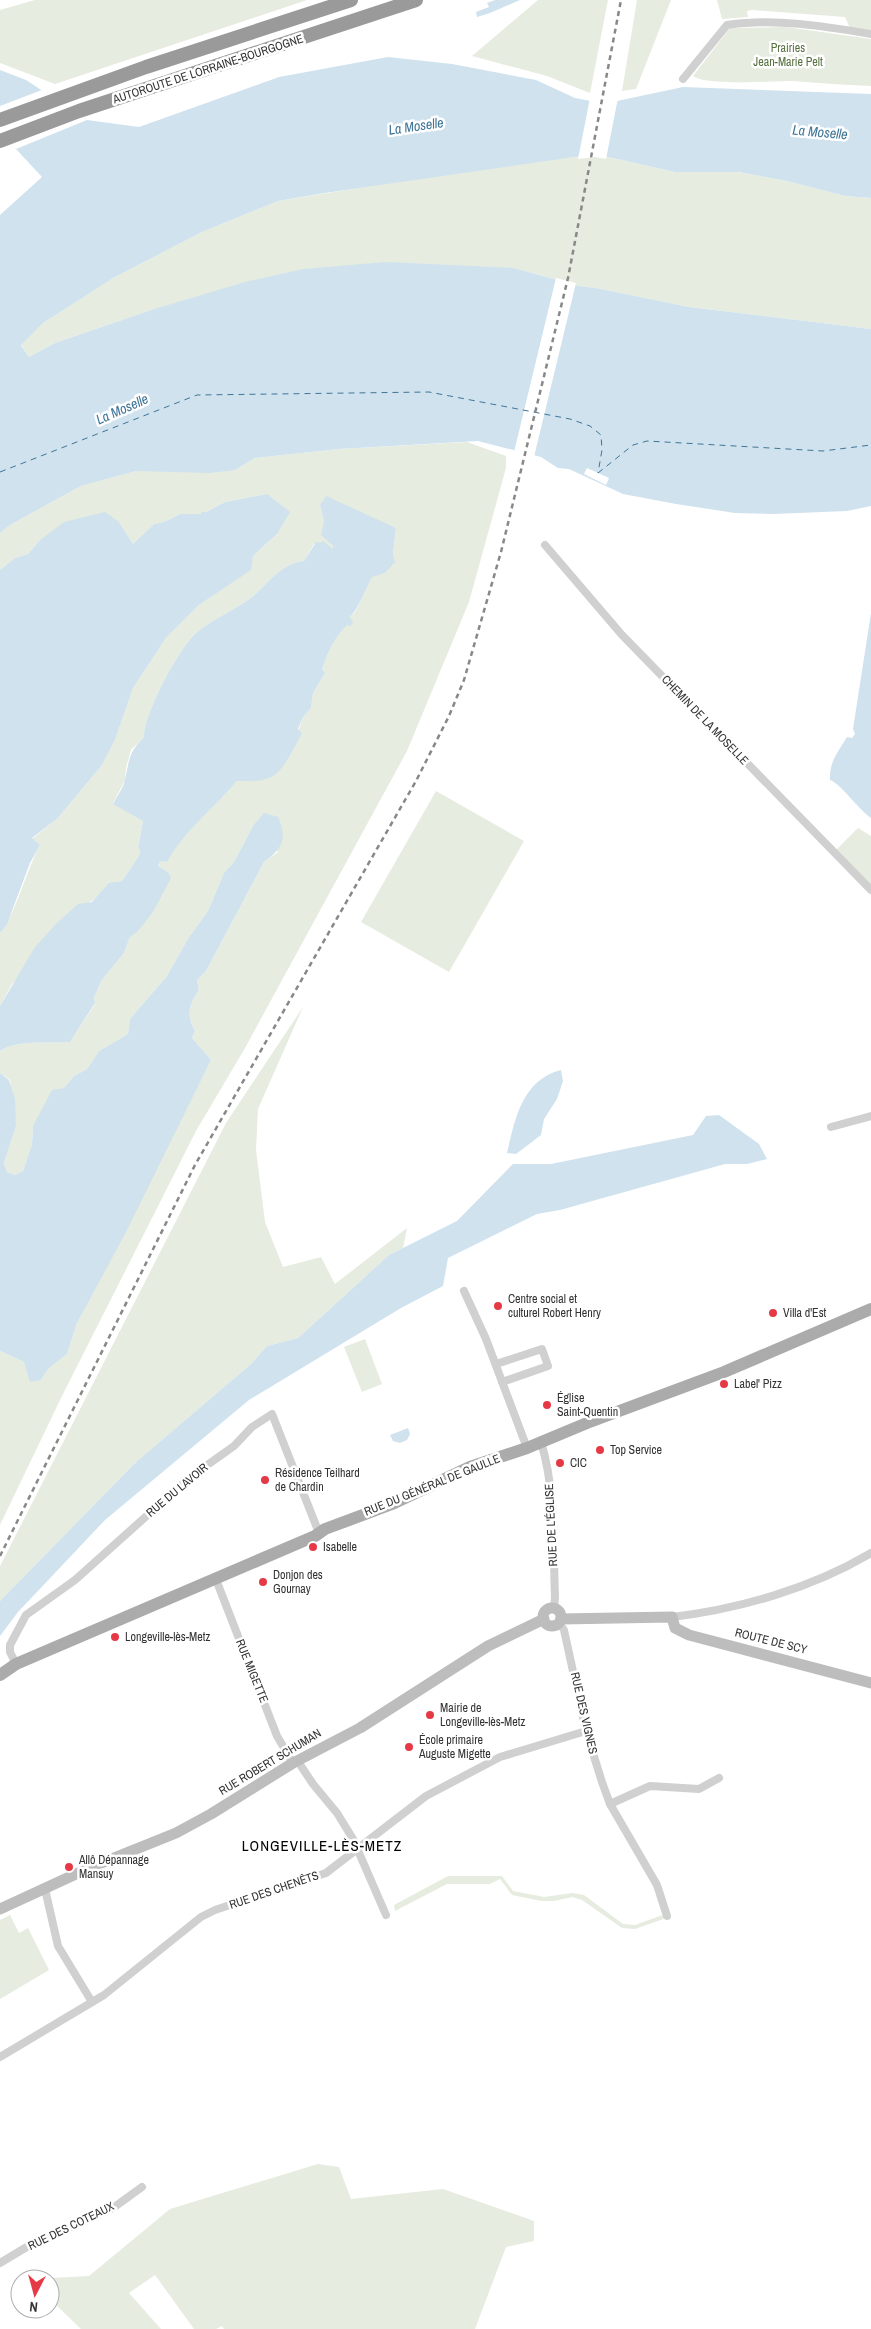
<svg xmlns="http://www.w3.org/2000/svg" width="871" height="2329" font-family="'Archivo Narrow',sans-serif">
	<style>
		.green { fill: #e6ecdf }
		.water { fill: #cfe2ee }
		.pier { fill: #fff }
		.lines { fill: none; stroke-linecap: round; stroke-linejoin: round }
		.ferry { stroke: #3f7597; stroke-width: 1; stroke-dasharray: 6 5; stroke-linecap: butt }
		.street { stroke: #d0d0d0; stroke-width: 8 }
		.secondary { stroke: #bdbdbd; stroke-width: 11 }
		.primary { stroke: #ababab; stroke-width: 12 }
		.highway { stroke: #9a9a9a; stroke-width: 14 }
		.rail { stroke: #888; stroke-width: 2.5; stroke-dasharray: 5 4; stroke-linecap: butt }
		.poi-dot { fill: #e63946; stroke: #fff; stroke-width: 2 }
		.labels { text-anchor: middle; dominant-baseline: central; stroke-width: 5; stroke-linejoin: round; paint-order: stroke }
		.park-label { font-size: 12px; fill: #56703f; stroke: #fff }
		.street-label { font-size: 12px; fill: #333; stroke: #fff }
		.poi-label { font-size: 12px; fill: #333; stroke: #fff; text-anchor: start }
		.water-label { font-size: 14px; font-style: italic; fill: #3f7597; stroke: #fff }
		.quarter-label { font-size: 15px; letter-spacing: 1px; fill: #000; stroke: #fff }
	</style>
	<rect width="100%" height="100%" fill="#fff"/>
	<!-- green -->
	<g class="green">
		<polygon points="35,0 307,0 55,84 0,63 0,10"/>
		<polygon points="538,0 608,0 590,93 547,76 472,56"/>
		<polygon points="637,0 671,0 636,89 622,91"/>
		<polygon points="717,0 871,0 871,30 850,28 845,17 752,10 747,11 748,17 722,19"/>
		<path d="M786,27L871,39V86C845,85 819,83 793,81C773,81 706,86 693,76L730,28Z"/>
		<polygon points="595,154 675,172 737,172 787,181 845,196 871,198 871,329 689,307 596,288 579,286 514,268 151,310 55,343 29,357 21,344 43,323 115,277 202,232 278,201 440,175"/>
		<path d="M467,442L506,456V468L469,602L407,751L245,1048L196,1131L61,1398L0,1525V1351L24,1362L41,1380L48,1369L67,1354L77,1323L211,1060L192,1038L195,1031C186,1015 189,1004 199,990L197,980L206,971L264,862L278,852L253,826L234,862L224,873L208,911L189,937L167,976L130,1019L128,1034L99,1051L87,1069L74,1076L33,1126L32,1144L23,1171L15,1175L7,1172L4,1163L16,1126L10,1080L0,1073V1051C18,1039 49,1044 70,1042L95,1004L94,998L101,981L124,953L130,937L168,872L158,866L160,861H167C184,831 214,807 237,781L260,780L273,776L290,755L303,717L311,708L313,693L325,673L322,669C325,660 329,651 333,643C338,633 346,626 349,615H353C361,603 365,590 372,576L385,573L393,555L396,528L320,505L324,522V530L333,547V549L321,543L314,544L304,561C281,563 269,583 252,597C234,611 211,619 194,635C177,652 144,714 144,737L131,750L126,768L125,780L113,803L143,821L138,848L140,850L139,856L122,881C100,885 103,897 86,904L12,984L0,1006V933C17,911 26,871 40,845L32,839L57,819L102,765L115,740L133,688L166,638L199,605L250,570L253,556L277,534L267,494L225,502L202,514H180L164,522L154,524L133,544L119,522L40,540L28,554L15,558L0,570V533L10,525L81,486L136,471L235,470L255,458L339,449Z"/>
		<polygon points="436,791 524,841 449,972 361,922"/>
		<polygon points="858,828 871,836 871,890 834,852"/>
		<polygon points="303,1007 258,1109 256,1150 265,1222 283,1267 321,1257 335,1284 407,1228 403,1248 389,1255 298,1338 267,1346 251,1364 135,1463 0,1601 0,1566 226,1123"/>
		<polygon points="365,1339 382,1384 362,1392 344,1347"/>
		<polygon points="448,1876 502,1876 513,1891 544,1897 572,1893 584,1895 623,1924 635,1925 668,1913 669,1917 635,1929 622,1928 582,1900 572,1897 554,1901 542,1901 512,1895 500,1879 490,1884 447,1884 395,1911 394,1905"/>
		<polygon points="10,1915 19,1933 28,1928 49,1970 0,1999 0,1920"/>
		<polygon points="318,2164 339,2167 351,2199 443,2189 534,2221 534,2241 506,2247 475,2329 224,2329 222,2326 216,2329 194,2329 155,2275 129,2293 161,2329 81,2329 50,2299 50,2279 32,2279 89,2276 170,2209"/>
	</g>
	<!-- water -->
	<g class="water">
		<polygon points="495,0 520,0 490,13 477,17 476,12 489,7 487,3"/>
		<polygon points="388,57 452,64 536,80 575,98 591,101 617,101 683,87 871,94 871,198 845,196 787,181 738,172 675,172 595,154 325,193 278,201 202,232 115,277 43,323 21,345 29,357 55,343 151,310 245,282 303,269 386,262 514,268 579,286 596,288 689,307 871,329 871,506 847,511 773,514 735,513 676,504 623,494 569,469 558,468 541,457 478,441 339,449 255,458 235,470 210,473 136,471 81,486 10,525 0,533 0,215 42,177 16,149 0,140 0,70 26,80 87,120 139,127 279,77"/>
		<polygon points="267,494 290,512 277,534 253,556 251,570 199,605 166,638 133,688 115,740 102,765 57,819 32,838 40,845 30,863 7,924 0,933 0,570 15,558 28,554 40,540 64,522 105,512 119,522 133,544 154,524 164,522 180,514 201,514 201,512 206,512 225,502"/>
		<path d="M326,496L396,528L393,555L395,562L385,573L372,577C365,590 361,603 352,615L349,616L353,622L351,626L347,625C334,637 328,653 322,669L325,673L313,693L311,708L303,717L298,729L302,733C296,744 284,770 273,776C264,782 248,781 237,781C214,808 184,831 167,862L160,861L158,866L168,872L171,878L153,912L138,931L130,937L124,953L101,981L94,998L95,1003L70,1042C49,1044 18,1039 0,1051V1006L35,947L56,924L78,904L92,902L109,883L122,881L139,856L140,850L138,848L143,821L113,804C117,796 124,787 125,779C130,759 128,753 144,737C144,714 177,652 194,635C211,619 234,611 252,597C269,583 281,563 304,561L316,542L321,543L323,541L333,549V546L321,535L324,522L320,505Z"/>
		<path d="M871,613V818C859,810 840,783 830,780C829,762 838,752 847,737L852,738L855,734L853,729Z"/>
		<path d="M264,813L278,817C288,839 282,849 264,862L206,971L197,980L199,990C189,1004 186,1015 195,1031L192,1038L211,1060L125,1234L77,1323L67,1354L48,1369L41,1380L30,1382L24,1362L0,1351V1073L9,1080L15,1099L16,1126L4,1163L7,1172L15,1175L23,1171L32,1144L33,1126L52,1090L64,1088L74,1076L87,1069L99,1051L128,1034L130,1019L167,976L189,937L208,911L224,873L234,862L253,826Z"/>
		<path d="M561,1070L563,1081L557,1099L544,1119L541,1135L516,1154L507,1153C515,1119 522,1080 561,1070Z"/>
		<polygon points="719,1115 759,1144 767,1159 747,1164 725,1164 560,1210 537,1214 448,1258 443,1286 401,1308 249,1400 105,1520 18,1612 0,1636 0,1601 135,1463 251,1364 267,1346 298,1338 389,1255 457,1221 513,1164 551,1164 693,1135 706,1116"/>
		<polygon points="408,1428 410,1434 407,1440 400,1443 393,1441 390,1435"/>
	</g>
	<!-- pier -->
	<g class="pier">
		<polygon points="42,90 87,120 16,149 0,140 0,106"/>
		<polygon points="590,98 618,98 606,159 595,157 578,159"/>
		<polygon points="556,278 576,283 534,457 514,452"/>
		<polygon points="587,468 609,478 606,485 584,474"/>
	</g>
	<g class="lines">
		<!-- ferry -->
		<g class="ferry">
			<polyline points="0,472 197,395 429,392 570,419 590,426 601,435 602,450 598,473"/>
			<polyline points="598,473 633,445 647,441 823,451 871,445"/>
		</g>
		<!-- street -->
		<g class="street">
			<path d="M683,79L727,25C774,18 824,26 871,34"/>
			<polyline points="545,545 622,635 871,890"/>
			<polyline points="831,1127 871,1116"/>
			<polyline points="464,1291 486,1339 527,1448"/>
			<polyline points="496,1364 542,1349 548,1366 502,1382"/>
			<path d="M541,1442C556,1491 553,1546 555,1598L554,1608"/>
			<polyline points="215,1577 277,1736 293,1763"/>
			<path d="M672,1617C740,1609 812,1588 871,1553"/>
			<polyline points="559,1623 564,1630 586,1731 602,1782 610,1804 657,1885 667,1916"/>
			<polyline points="16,1664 10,1652 10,1645 26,1615 75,1580 189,1478 234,1446 252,1427 272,1414 319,1533"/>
			<polyline points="297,1760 313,1784 337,1813 353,1839 386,1915"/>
			<polyline points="610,1804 650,1786 699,1789 719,1778"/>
			<polyline points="45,1889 58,1946 92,2002"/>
			<polyline points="0,2057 104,1995 201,1917 215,1910 326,1873 426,1796 500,1757 586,1731"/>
			<polyline points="0,2263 30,2245 113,2208 142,2187"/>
		</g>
		<!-- secondary -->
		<g class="secondary">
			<circle cx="552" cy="1617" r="9"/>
			<polyline points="561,1619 672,1617 675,1628 689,1635 871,1683"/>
			<polyline points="0,1909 89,1868 176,1833 211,1814 293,1763 360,1728 488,1646 544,1619"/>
		</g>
		<!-- primary -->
		<polyline class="primary" points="0,1675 16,1664 315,1536 325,1529 392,1504 470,1467 527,1448 587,1423 724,1372 871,1309"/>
		<!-- highway -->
		<g class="highway">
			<polyline points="0,120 146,67 351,0"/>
			<polyline points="0,141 79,111 416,0"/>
		</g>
		<!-- rail -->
		<polyline class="rail" points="0,1556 195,1165 416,781 449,716 464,680 501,552 568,278 621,0"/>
	</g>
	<!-- markers -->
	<g class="poi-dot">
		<circle cx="498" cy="1306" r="5"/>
		<circle cx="773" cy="1313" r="5"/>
		<circle cx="724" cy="1384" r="5"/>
		<circle cx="547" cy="1405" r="5"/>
		<circle cx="600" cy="1450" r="5"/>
		<circle cx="560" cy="1463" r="5"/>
		<circle cx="265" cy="1480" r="5"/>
		<circle cx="313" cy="1547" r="5"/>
		<circle cx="263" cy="1582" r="5"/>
		<circle cx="115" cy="1637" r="5"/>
		<circle cx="430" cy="1715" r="5"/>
		<circle cx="409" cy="1747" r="5"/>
		<circle cx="69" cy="1867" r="5"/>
	</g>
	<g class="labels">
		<!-- park labels -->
		<g class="park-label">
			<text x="788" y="48">Prairies<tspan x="788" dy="14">Jean-Marie Pelt</tspan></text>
		</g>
		<!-- street labels -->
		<g class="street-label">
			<text transform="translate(208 69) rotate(-18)">AUTOROUTE DE LORRAINE-BOURGOGNE</text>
			<text transform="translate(705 720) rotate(46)">CHEMIN DE LA MOSELLE</text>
			<text transform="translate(432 1485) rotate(-22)">RUE DU GÉNÉRAL DE GAULLE</text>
			<text transform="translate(177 1490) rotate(-40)">RUE DU LAVOIR</text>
			<text transform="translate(551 1525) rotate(-93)">RUE DE L'ÉGLISE</text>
			<text transform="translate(771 1641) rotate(14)">ROUTE DE SCY</text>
			<text transform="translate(252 1671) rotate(68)">RUE MIGETTE</text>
			<text transform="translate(584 1713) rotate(77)">RUE DES VIGNES</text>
			<text transform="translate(270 1762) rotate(-31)">RUE ROBERT SCHUMAN</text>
			<text transform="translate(274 1890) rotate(-19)">RUE DES CHENÊTS</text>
			<text transform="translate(71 2226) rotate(-26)">RUE DES COTEAUX</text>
		</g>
		<!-- poi labels -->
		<g class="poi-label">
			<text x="508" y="1299">Centre social et<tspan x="508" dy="14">culturel Robert Henry</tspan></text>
			<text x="783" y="1313">Villa d'Est</text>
			<text x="734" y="1384">Label' Pizz</text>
			<text x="557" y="1398">Église<tspan x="557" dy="14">Saint-Quentin</tspan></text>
			<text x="610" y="1450">Top Service</text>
			<text x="570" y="1463">CIC</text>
			<text x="275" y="1473">Résidence Teilhard<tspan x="275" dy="14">de Chardin</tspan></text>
			<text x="323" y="1547">Isabelle</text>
			<text x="273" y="1575">Donjon des<tspan x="273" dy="14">Gournay</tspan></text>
			<text x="125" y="1637">Longeville-lès-Metz</text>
			<text x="440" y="1708">Mairie de<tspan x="440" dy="14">Longeville-lès-Metz</tspan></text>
			<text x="419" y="1740">École primaire<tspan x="419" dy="14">Auguste Migette</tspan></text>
			<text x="79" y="1860">Allô Dépannage<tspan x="79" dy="14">Mansuy</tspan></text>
		</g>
		<!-- water labels -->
		<g class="water-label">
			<text transform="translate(416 126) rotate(-8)">La Moselle</text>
			<text transform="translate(820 132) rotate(5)">La Moselle</text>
			<text transform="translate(122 409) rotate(-24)">La Moselle</text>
		</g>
		<!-- quarter labels -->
		<g class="quarter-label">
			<text x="322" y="1845">LONGEVILLE-LÈS-METZ</text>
		</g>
	</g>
	<!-- north arrow -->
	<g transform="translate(35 2294) rotate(186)"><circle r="24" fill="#ffffff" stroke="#adadad"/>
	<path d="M0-4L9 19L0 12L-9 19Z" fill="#e63946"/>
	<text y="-8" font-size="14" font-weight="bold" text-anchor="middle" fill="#333333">N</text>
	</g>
</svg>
